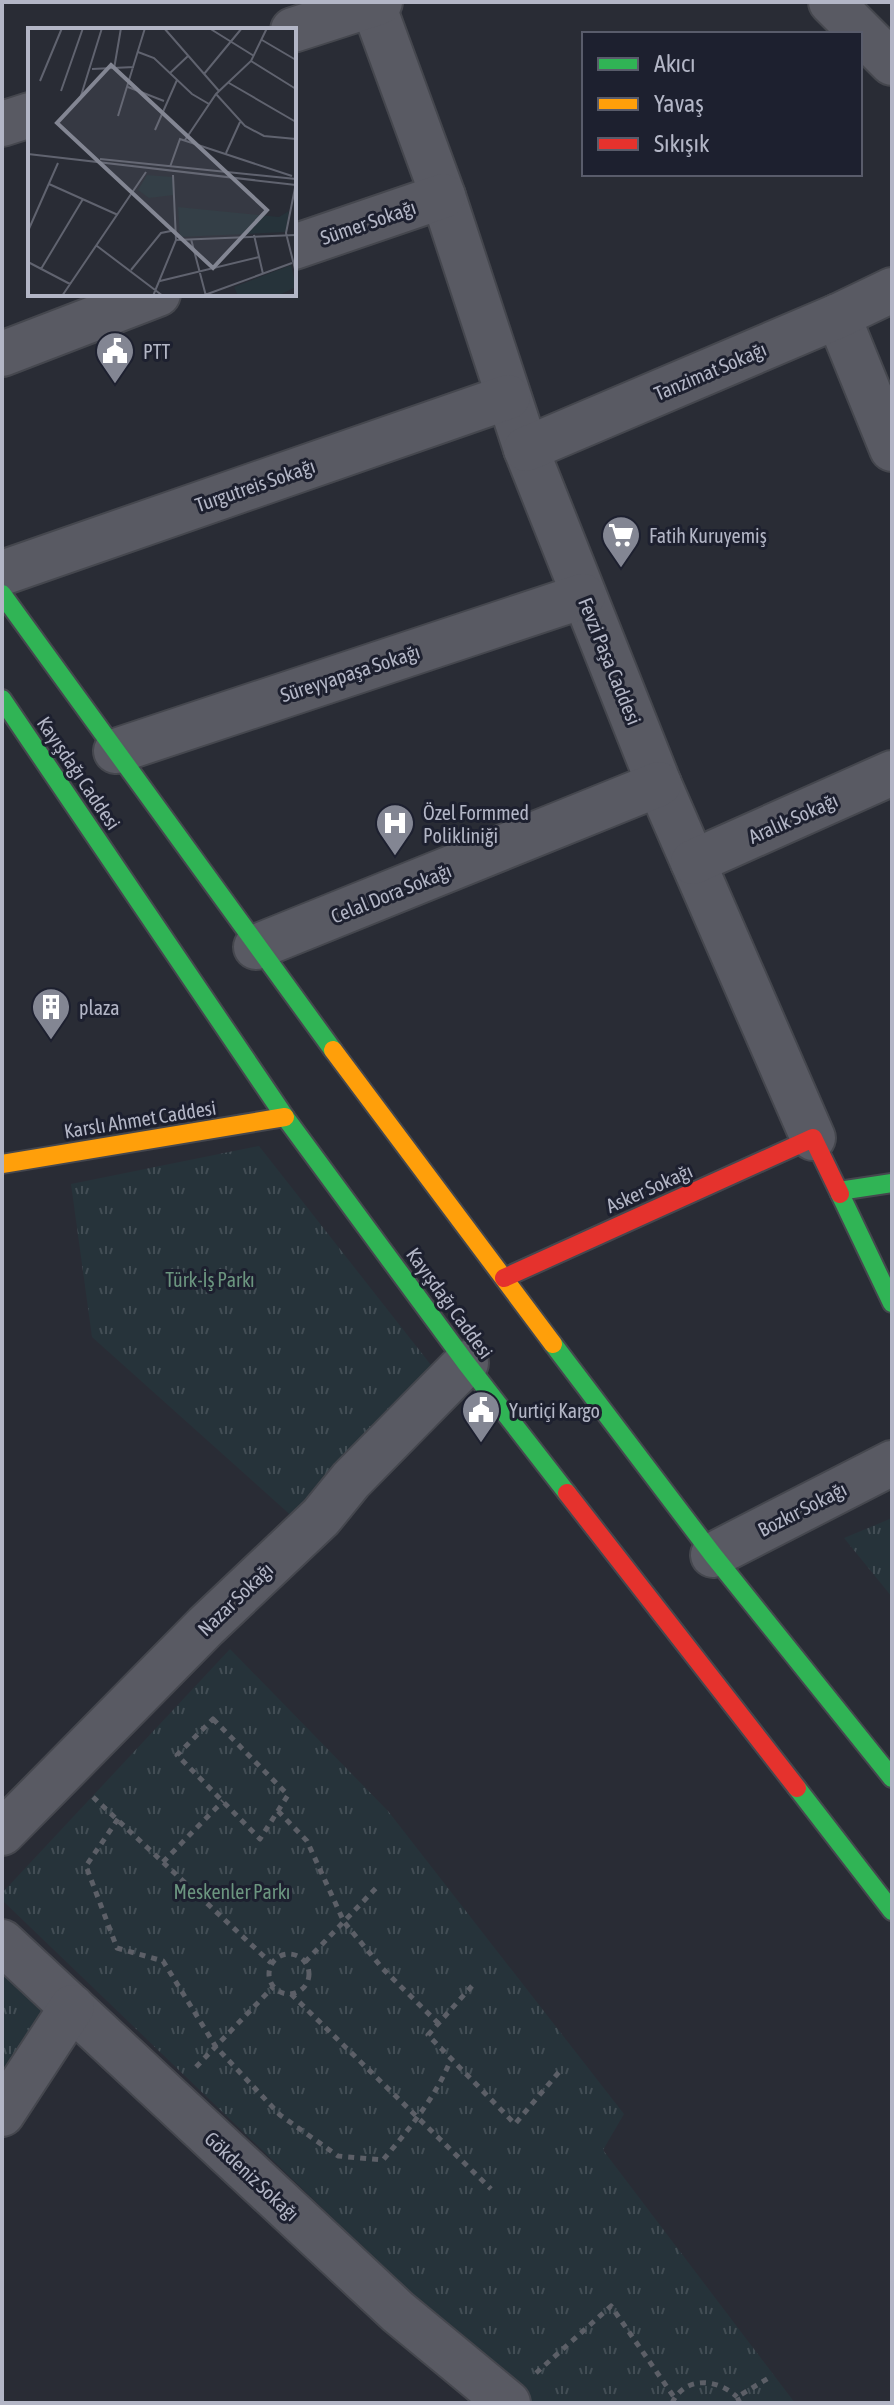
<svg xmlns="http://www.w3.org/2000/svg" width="894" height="2405" font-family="'Asap Condensed',sans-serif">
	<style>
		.park { fill: url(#park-tufts) }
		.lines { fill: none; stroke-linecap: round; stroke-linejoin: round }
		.street-casing { stroke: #45474e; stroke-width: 48 }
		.fast-casing { stroke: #45474e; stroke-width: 22 }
		.slow-casing { stroke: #45474e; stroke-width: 22 }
		.jam-casing { stroke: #45474e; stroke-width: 22 }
		.path { stroke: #5c5f67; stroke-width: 5; stroke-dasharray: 6 6; stroke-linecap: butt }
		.street { stroke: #595a63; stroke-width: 44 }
		.fast { stroke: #30b455; stroke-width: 18 }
		.slow { stroke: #ff9f0a; stroke-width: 18 }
		.jam { stroke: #e5322d; stroke-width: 18 }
		.labels { text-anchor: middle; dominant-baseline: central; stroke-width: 6; stroke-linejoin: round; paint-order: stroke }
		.street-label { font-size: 20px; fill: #b3b6c6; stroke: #1d202f }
		.poi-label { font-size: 20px; fill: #b3b6c6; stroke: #1d202f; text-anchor: start }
		.park-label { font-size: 20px; fill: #6b957f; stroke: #1d202f }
		.inset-road { fill: none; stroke: #60636f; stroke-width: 2 }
		.view { fill: #838693; fill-opacity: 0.15; stroke: #838693; stroke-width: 4 }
		.inset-edge { fill: none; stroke: #b3b6c6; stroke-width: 4 }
	</style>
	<defs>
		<pattern id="park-tufts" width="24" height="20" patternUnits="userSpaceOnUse" patternTransform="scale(2)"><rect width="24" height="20" fill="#26333a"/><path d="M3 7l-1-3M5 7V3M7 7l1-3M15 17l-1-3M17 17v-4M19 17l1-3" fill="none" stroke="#434e55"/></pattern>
	</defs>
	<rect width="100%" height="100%" fill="#292c35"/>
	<!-- park -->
	<g class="park">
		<polygon points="259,1146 442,1379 305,1528 92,1337 71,1184"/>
		<polygon points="892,1518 892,1597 844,1538"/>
		<polygon points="230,1649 388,1811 624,2114 603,2150 795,2403 525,2403 2,1900 2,1893"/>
		<polygon points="2,1968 86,2021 2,2111"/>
	</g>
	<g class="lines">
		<defs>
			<g id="street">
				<polyline points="372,2 443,196 526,449 659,784 813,1138"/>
				<polyline points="831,2 892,63"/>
				<polyline points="293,30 380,2"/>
				<polyline points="2,124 30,115"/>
				<polyline points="294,247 443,196"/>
				<polyline points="838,316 892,449"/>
				<polyline points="2,354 158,294"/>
				<polyline points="526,449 838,316 892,290"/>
				<polyline points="2,573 508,397"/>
				<polyline points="116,751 583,596"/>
				<polyline points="693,862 892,773"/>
				<polyline points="256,947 659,784"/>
				<polyline points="713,1555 892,1463"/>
				<polyline points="2,1833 206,1626 321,1517 351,1480 466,1363"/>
				<polyline points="2,1942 398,2312 508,2403"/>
				<polyline points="2,2114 72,2007"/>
			</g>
			<g id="fast">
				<polyline points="2,594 333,1050"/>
				<polyline points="2,699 285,1117 466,1363 567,1493"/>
				<polyline points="839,1191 892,1183"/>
				<polyline points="840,1194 892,1303"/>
				<polyline points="553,1344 713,1555 892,1778"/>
				<polyline points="797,1788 892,1911"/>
			</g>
			<g id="slow">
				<polyline points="333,1050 553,1344"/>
				<polyline points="2,1164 285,1117"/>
			</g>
			<g id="jam">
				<polyline points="504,1278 813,1138 840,1194"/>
				<polyline points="567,1493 797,1788"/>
			</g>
		</defs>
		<!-- street casing -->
		<use href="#street" class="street-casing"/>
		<!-- fast casing -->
		<use href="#fast" class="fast-casing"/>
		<!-- slow casing -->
		<use href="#slow" class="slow-casing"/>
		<!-- jam casing -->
		<use href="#jam" class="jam-casing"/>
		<!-- path -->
		<g class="path">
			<polygon points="213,1719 288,1795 260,1839 177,1755"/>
			<polyline points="93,1797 271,1963"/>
			<polyline points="278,1811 307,1841 344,1922 383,1969 439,2024"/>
			<path d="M118,1819L86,1866L117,1948L163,1961L216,2047L280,2115L338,2156L383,2160C409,2129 436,2097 451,2059"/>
			<polyline points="163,1862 223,1801"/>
			<circle cx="289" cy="1974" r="20"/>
			<polyline points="305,1962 378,1886"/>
			<polyline points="472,1986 428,2035 515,2124 559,2072"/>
			<polyline points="291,1994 491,2189"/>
			<polyline points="196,2067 273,1987"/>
			<polyline points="536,2373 611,2306 674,2397"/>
			<path d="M672,2403C685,2376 717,2378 737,2397"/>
			<polyline points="740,2403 737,2397 772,2376"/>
		</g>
		<!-- street -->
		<use href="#street" class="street"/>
		<!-- fast -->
		<use href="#fast" class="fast"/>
		<!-- slow -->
		<use href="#slow" class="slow"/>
		<!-- jam -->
		<use href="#jam" class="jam"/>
	</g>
	<!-- icons -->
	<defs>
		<symbol id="civic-pin" viewBox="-11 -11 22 30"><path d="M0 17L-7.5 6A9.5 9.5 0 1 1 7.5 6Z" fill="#838693" stroke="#1d202f"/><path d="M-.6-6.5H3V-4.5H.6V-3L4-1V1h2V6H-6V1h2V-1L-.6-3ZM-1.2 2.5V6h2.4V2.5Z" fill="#fff"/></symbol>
		<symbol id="supermarket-pin" viewBox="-11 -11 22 30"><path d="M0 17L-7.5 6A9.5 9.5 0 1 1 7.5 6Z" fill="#838693" stroke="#1d202f"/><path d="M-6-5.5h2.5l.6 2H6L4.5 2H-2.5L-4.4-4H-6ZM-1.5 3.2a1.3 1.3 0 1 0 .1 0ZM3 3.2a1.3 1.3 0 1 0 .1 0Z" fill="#fff"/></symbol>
		<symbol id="hospital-pin" viewBox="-11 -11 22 30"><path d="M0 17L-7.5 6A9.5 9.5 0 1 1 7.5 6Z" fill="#838693" stroke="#1d202f"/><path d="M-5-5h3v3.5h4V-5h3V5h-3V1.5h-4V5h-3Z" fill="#fff"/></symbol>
		<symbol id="building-pin" viewBox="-11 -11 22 30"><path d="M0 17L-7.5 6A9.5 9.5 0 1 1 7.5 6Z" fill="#838693" stroke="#1d202f"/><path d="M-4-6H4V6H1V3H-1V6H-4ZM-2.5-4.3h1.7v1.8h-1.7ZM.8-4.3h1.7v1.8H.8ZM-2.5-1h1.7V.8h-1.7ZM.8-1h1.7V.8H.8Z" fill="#fff"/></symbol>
	</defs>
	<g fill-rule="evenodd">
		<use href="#civic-pin" x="93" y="329" width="44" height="60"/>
		<use href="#supermarket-pin" x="599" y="513" width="44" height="60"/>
		<use href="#hospital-pin" x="373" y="801" width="44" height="60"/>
		<use href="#building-pin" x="29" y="985" width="44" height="60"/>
		<use href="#civic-pin" x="459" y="1388" width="44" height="60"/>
	</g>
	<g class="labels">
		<!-- street labels -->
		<g class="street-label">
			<text transform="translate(368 222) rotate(-19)">Sümer Sokağı</text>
			<text transform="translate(710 371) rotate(-23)">Tanzimat Sokağı</text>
			<text transform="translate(255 485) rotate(-19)">Turgutreis Sokağı</text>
			<text transform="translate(610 661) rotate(68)">Fevzi Paşa Caddesi</text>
			<text transform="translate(350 673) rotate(-18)">Süreyyapaşa Sokağı</text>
			<text transform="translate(79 773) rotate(56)">Kayışdağı Caddesi</text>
			<text transform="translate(793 818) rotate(-24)">Aralık Sokağı</text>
			<text transform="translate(391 893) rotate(-22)">Celal Dora Sokağı</text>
			<text transform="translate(140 1119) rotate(-9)">Karslı Ahmet Caddesi</text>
			<text transform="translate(649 1188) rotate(-24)">Asker Sokağı</text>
			<text transform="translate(450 1303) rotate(54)">Kayışdağı Caddesi</text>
			<text transform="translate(802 1509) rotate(-27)">Bozkır Sokağı</text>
			<text transform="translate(235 1599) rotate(-44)">Nazar Sokağı</text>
			<text transform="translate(252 2176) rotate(43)">Gökdeniz Sokağı</text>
		</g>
		<!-- poi labels -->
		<g class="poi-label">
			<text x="143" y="351">PTT</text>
			<text x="649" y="535">Fatih Kuruyemiş</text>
			<text x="423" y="812">Özel Formmed<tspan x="423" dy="23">Polikliniği</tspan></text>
			<text x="79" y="1007">plaza</text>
			<text x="509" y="1410">Yurtiçi Kargo</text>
		</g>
		<!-- park labels -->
		<g class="park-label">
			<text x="210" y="1279">Türk-İş Parkı</text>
			<text x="232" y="1891">Meskenler Parkı</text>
		</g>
	</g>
	<!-- overview -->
	<g transform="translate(28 28)">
		<rect width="268" height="268" fill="#292c35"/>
		<path d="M119,147L145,149L146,167L121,170L110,162ZM150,179L251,189L261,183L258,204L152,209ZM263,237L268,259L249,268H210L206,259Z" fill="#26333a"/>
		<path class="inset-road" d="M136,0L191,63M181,0L226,28M234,12L268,32M110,24L126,30L164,66L181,76M223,33L268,61M64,41L106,39M86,41L93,0M142,45L160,28M176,46L214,0M12,53L34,0M201,55L268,94M100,59L136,73M33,63L55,0M188,66L217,98L236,108L268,111M52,71L74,0M90,88L117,0M127,102L149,52M157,112L188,66L223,33L239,0M198,125L212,94M0,126L268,157M72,131L268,151M142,139L152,111L264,148M268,155L258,205L268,245M21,156L90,187M0,203L30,135M226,207L235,246M163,211L178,268M148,212L268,207M69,218L135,268M0,234L42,256M13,241L55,171M103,242L133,205L148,202M132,253L231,229M34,268L118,144M125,268L148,212L145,147M174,268L264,235"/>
		<path class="view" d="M83,37L239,182L185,240L29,95Z"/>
		<rect width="268" height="268" class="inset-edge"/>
	</g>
	<!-- border -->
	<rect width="894" height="2405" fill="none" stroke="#b3b6c6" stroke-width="8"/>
	<!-- legend -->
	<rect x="582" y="32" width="280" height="144" fill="#1d202f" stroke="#595c6b" stroke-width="2"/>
	<rect x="598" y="58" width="40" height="12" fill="#30b455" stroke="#595c6b" stroke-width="2"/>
	<text x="654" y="72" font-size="24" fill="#b3b6c6">Akıcı</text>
	<rect x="598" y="98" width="40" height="12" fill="#ff9f0a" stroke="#595c6b" stroke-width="2"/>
	<text x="654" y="112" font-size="24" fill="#b3b6c6">Yavaş</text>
	<rect x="598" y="138" width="40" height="12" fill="#e5322d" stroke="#595c6b" stroke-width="2"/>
	<text x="654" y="152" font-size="24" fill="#b3b6c6">Sıkışık</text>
</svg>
